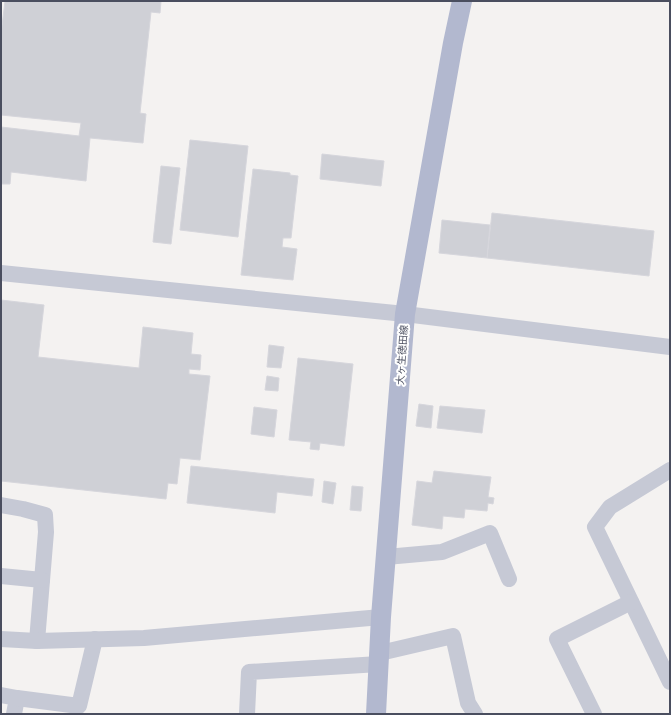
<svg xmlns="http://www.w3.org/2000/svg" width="671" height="715" font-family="'Asap Condensed','Noto Sans JP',sans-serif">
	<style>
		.building { fill: #cfd0d6; stroke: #d6d6dc }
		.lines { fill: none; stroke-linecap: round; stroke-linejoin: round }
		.minor { stroke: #c6c9d5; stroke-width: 16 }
		.major { stroke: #b2b8cf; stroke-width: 20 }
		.labels { text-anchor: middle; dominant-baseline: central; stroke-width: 4; stroke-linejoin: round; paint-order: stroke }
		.street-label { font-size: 10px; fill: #4a4e5f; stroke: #fff }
	</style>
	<rect width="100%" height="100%" fill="#f4f2f1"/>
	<!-- building -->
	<g class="building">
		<polygon points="5,1 161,1 160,13 151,12 140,113 146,114 143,143 90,138 86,181 11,172 10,184 1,184 1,127 79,136 81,123 1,115 1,34"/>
		<polygon points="190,140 248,146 238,237 180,230"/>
		<polygon points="322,154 384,161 381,186 320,179"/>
		<polygon points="161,166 180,168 171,244 153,242"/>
		<polygon points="253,169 290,173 290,175 298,176 291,238 283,238 282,247 297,249 293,280 241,275"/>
		<polygon points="492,213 654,231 649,276 487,258"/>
		<polygon points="442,220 490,225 487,258 439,253"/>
		<polygon points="1,300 44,305 38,357 139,368 143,327 193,333 191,354 201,355 200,370 189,369 189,374 210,376 200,460 180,458 177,484 168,483 166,499 1,481"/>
		<polygon points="269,345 284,347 281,368 267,367"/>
		<polygon points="298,358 353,364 344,446 320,443 319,450 310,449 311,442 289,440"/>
		<polygon points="267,376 279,378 278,391 265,390"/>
		<polygon points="419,404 433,406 431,428 416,426"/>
		<polygon points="440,406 485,410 482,433 437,428"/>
		<polygon points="254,407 277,410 274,437 251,434"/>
		<polygon points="191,466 314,479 312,496 277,492 275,513 187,503"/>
		<polygon points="434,471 491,477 488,497 494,498 493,504 488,503 487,511 465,509 464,518 443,516 442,529 412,525 417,481 432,483"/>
		<polygon points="324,481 336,483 333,504 322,502"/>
		<polygon points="352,486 363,487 361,511 350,510"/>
	</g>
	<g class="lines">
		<!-- minor -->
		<g class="minor">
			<polyline points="1,273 405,314 670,347"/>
			<polyline points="670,470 610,507 595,527 670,682"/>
			<polyline points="1,505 23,509 45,515 46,532 37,641"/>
			<polyline points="386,557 442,552 490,533 509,579"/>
			<polyline points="1,576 42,580"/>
			<polyline points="1,639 37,641 144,638 381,617"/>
			<polyline points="380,653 453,636 468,703 475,714"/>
			<polyline points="1,695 17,698 14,714"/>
			<polyline points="17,698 79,706 95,639"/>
			<polyline points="247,714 249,672 379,664"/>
			<polyline points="594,714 557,639 631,602"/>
		</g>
		<!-- major -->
		<polyline class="major" points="376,714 381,617 405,314 453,43 462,1"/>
	</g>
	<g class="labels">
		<!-- street labels -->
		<g class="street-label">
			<text transform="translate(402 355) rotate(-86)">大ヶ生徳田線</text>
		</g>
	</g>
	<!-- border -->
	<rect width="671" height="715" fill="none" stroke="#4a4e5f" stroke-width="4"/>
</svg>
